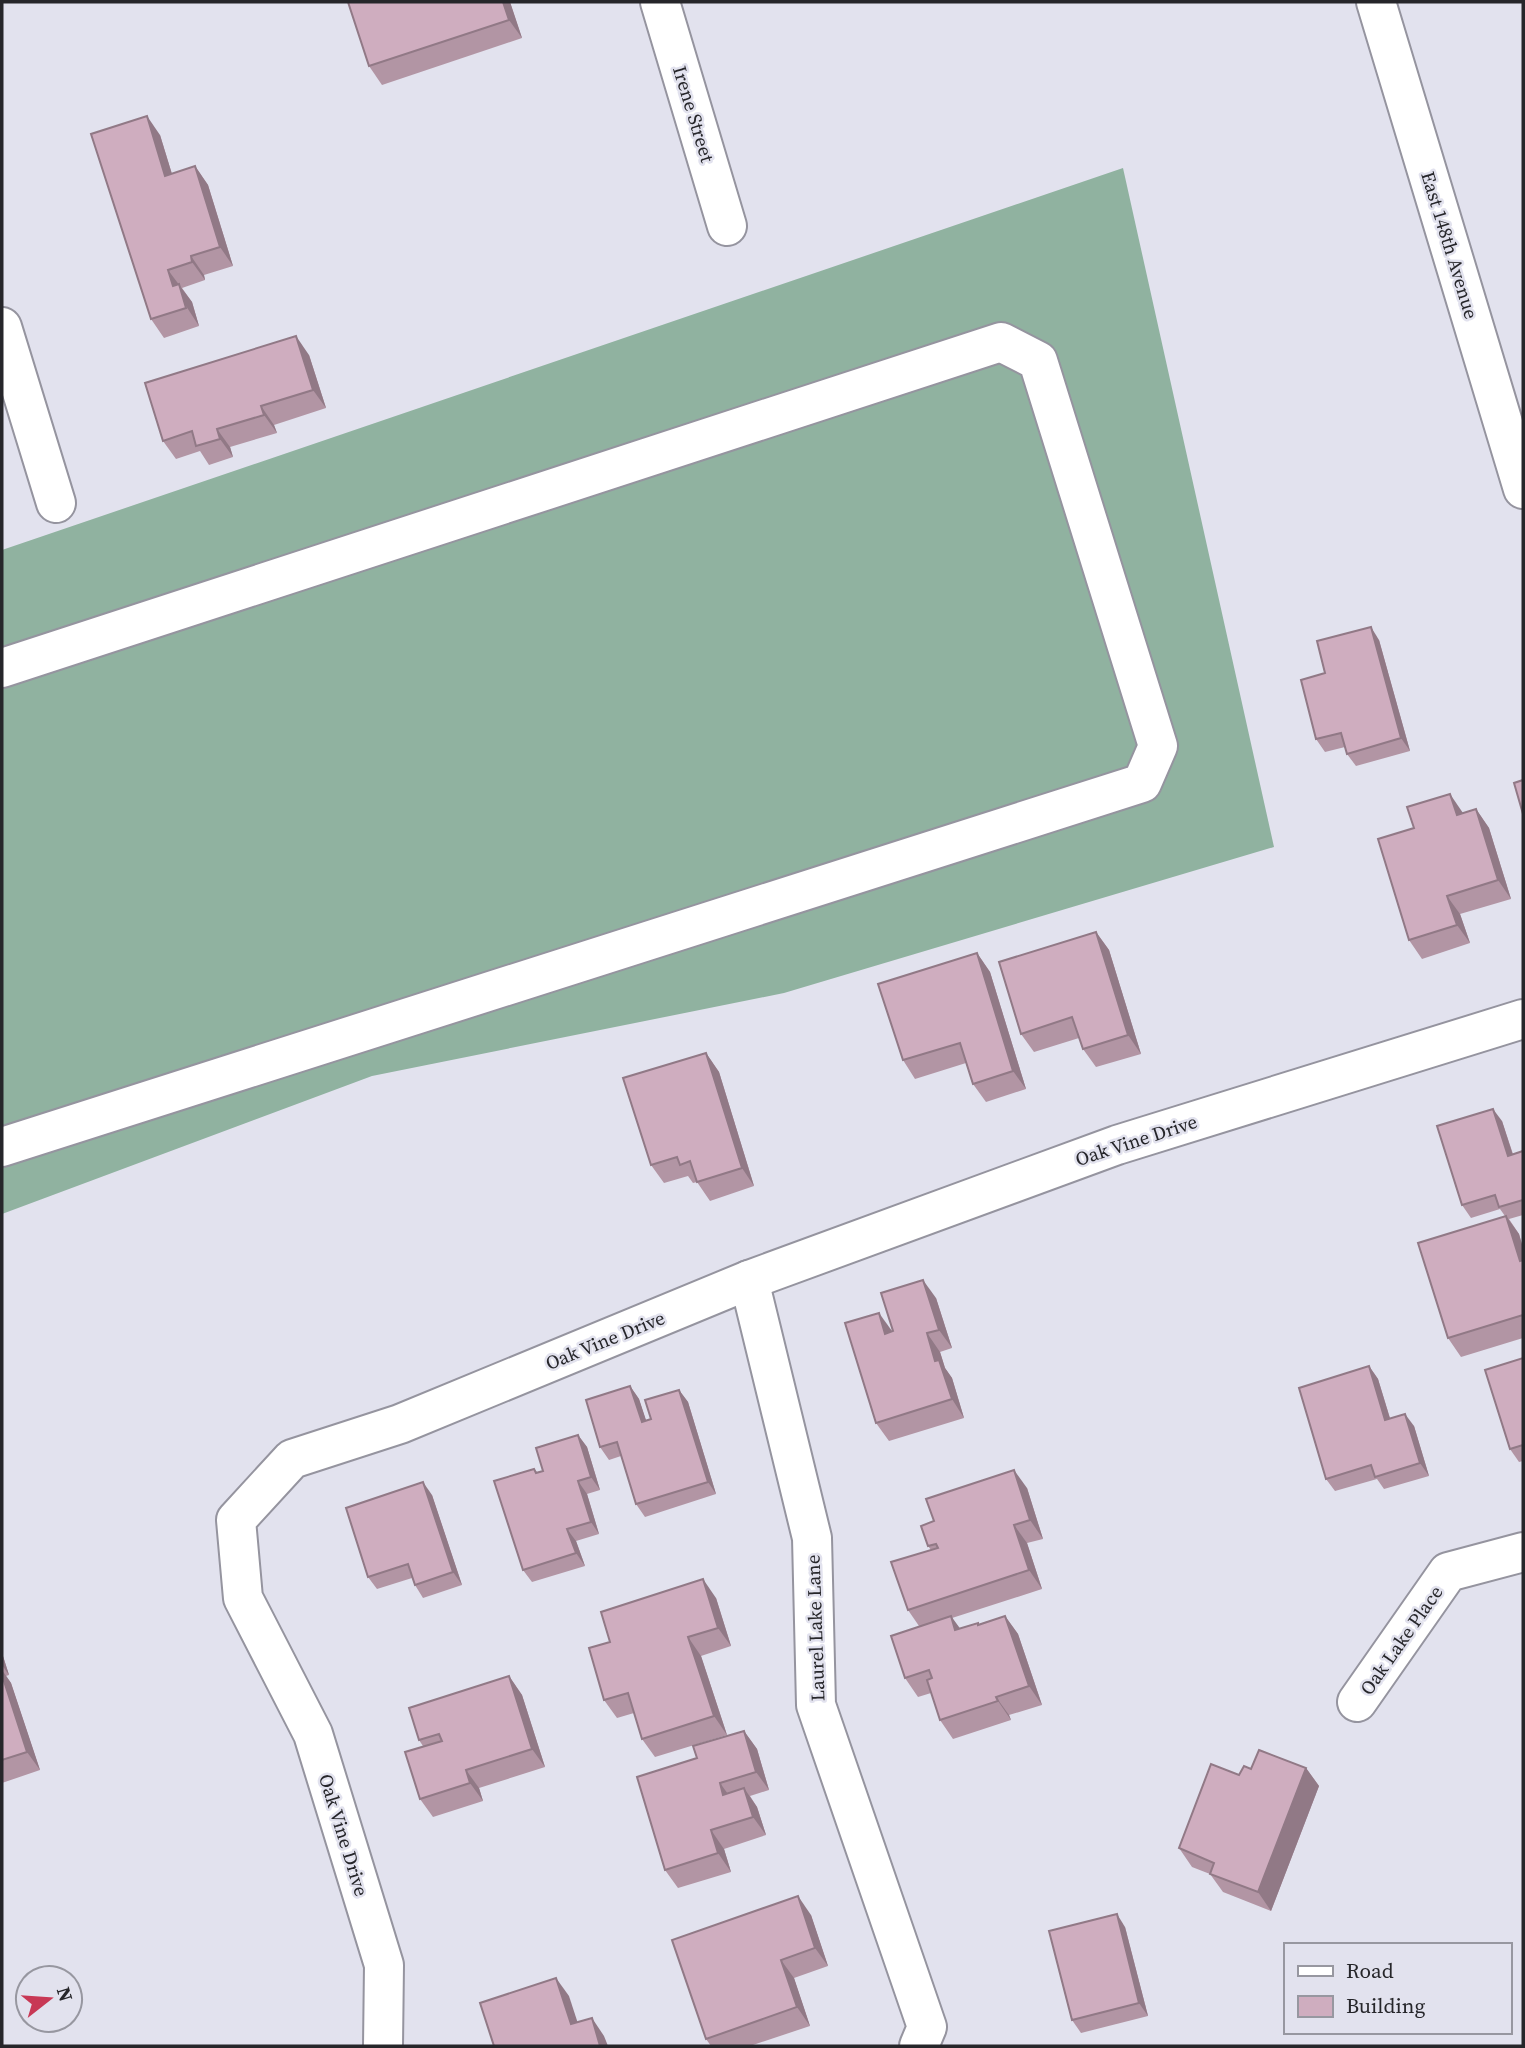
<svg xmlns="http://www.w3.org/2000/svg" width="1525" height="2048" font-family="'Source Serif 4',serif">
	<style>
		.forest { fill: #90b2a0 }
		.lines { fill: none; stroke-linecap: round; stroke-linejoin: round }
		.minor-casing { stroke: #95949f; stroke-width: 42 }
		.minor { stroke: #fff; stroke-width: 38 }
		.wall { fill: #b295a4 }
		.shaded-wall { fill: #917986 }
		.building { fill: #cfadbf; stroke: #917986; stroke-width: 2 }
		.labels { text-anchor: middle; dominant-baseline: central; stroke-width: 5; stroke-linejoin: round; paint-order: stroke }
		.street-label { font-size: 19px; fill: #26262a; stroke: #e2e2ee }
	</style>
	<rect width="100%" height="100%" fill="#e2e2ee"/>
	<!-- forest -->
	<polygon class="forest" points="1123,168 1274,847 784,993 372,1076 2,1214 2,550"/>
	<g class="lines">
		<defs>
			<g id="minor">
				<polyline points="660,2 727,226"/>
				<polyline points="1376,2 1523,489"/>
				<polyline points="2,327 56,503"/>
				<polyline points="2,668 1001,342 1038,361 1158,746 1142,783 2,1147"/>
				<polyline points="749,1280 812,1538 816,1705 927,2027 919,2046"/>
				<polyline points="1357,1702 1448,1572 1523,1552"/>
				<polyline points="383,2046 384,1965 313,1734 243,1598 236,1520 292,1459 400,1424 749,1280 1117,1145 1523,1019"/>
			</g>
		</defs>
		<!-- minor casing -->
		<use href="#minor" class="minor-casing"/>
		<!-- minor -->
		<use href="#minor" class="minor"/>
	</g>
	<!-- wall -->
	<g class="wall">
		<polygon points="510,2 522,38 382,85 369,66"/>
		<polygon points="160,135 172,174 195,166 208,185 233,266 204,275 205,280 182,288 192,302 199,326 164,338 151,319"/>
		<polygon points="309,355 326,408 274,425 277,433 230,447 233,457 209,465 200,451 176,459 163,441"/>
		<polygon points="1379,640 1410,751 1356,766 1347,754 1345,747 1325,752 1316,739"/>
		<polygon points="1476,809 1489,828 1511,899 1460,914 1470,943 1422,959 1409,940 1463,813"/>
		<polygon points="1096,932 1109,950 1141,1054 1096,1067 1083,1049 1079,1038 1034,1052 1021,1034"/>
		<polygon points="977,953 990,972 1026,1089 986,1102 973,1084 966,1063 915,1079 903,1060"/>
		<polygon points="706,1053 719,1072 754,1186 710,1201 697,1182 693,1183 688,1176 664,1183 651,1165"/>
		<polygon points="1502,1121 1513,1154 1523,1151 1523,1215 1509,1219 1519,1234 1523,1248 1523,1338 1461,1357 1448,1338 1505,1216 1500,1209 1471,1218 1462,1205"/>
		<polygon points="936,1298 952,1348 940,1352 945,1368 952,1378 964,1418 889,1441 876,1423 892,1332"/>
		<polygon points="1523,1358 1523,1461 1519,1462 1510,1449"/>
		<polygon points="1369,1366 1378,1379 1390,1418 1414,1426 1429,1476 1384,1489 1377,1479 1335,1491 1326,1479"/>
		<polygon points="630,1386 639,1399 646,1421 651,1419 679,1390 688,1402 716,1494 645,1517 636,1504 621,1456 609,1460 600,1447"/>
		<polygon points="578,1435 587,1447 600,1490 587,1494 599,1534 576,1541 585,1566 532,1582 523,1570 534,1469 537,1472 543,1471"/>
		<polygon points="1027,1488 1043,1539 1027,1543 1042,1589 952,1618 960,1629 979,1624 1005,1616 1018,1634 1042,1705 1009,1715 1011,1720 953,1739 940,1720 931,1693 918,1697 905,1678 919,1626 908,1610 931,1550 928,1546"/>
		<polygon points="432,1495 462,1585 423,1598 415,1585 412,1578 377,1589 368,1577"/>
		<polygon points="716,1598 731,1646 701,1656 727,1735 655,1757 642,1739 634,1713 617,1718 604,1700 610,1642"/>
		<polygon points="2,1653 9,1675 6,1676 11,1683 40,1770 2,1783"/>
		<polygon points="509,1676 522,1695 545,1767 479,1788 483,1801 433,1817 420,1799 423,1746 419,1740"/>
		<polygon points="744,1731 757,1749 769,1790 750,1796 757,1807 766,1835 724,1849 731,1872 678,1888 665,1870"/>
		<polygon points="1306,1768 1319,1786 1271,1911 1223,1892 1210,1874 1192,1867 1179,1848 1239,1775"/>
		<polygon points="811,1915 828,1966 794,1978 810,2026 750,2046 711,2046 706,2039"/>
		<polygon points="1125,1927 1148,2016 1081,2033 1072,2020"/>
	</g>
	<!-- shaded-wall -->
	<g class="shaded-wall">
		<polygon points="503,2 510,2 522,38 509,20"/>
		<polygon points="147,116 160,135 178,194 165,176"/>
		<polygon points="195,166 208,185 233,266 220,247"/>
		<polygon points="191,256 204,275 205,280 192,262"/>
		<polygon points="168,270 192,302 199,326 173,286"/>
		<polygon points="296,336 309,355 326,408 313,390"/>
		<polygon points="261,406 274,425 277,433 264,415"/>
		<polygon points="217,429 230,447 233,457 220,439"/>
		<polygon points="1371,627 1379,640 1410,751 1401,738"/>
		<polygon points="1450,794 1463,813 1470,834 1457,815"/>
		<polygon points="1476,809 1489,828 1511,899 1498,880"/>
		<polygon points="1447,896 1460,914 1470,943 1457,925"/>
		<polygon points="1096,932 1109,950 1141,1054 1128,1035"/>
		<polygon points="977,953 990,972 1026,1089 1013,1071"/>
		<polygon points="706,1053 719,1072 754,1186 742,1168"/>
		<polygon points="1493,1109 1502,1121 1517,1168 1508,1156"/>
		<polygon points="1506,1216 1519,1234 1523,1248 1523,1266 1520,1261"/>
		<polygon points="923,1280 936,1298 952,1348 939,1330"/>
		<polygon points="879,1313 892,1331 898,1352 885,1334"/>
		<polygon points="927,1333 940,1352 945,1368 952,1378 964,1418 952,1399 935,1361"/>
		<polygon points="1369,1366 1378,1379 1394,1432 1385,1420"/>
		<polygon points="630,1386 639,1399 651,1435 642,1422"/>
		<polygon points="679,1390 688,1402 716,1494 708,1482"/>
		<polygon points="1405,1414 1414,1426 1429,1476 1420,1463"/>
		<polygon points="578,1435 587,1447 600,1490 591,1477"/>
		<polygon points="1014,1470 1027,1488 1043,1539 1030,1520"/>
		<polygon points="578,1481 587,1494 599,1534 591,1522"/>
		<polygon points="423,1482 432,1495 462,1585 453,1572"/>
		<polygon points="1014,1525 1027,1543 1042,1589 1029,1570"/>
		<polygon points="567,1529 576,1541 585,1566 576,1553"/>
		<polygon points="703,1579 716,1598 731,1646 718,1628"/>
		<polygon points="951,1616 964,1634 955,1630"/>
		<polygon points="1005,1616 1018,1634 1042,1705 1029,1686"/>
		<polygon points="688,1637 701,1656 727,1735 714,1716"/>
		<polygon points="2,1653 9,1675 2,1665"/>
		<polygon points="2,1670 11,1683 40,1770 27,1752 2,1675"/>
		<polygon points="509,1676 522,1695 545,1767 532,1749"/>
		<polygon points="996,1697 1009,1715 1011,1720 998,1701"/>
		<polygon points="744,1731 757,1749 769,1790 756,1772"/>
		<polygon points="1306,1768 1319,1786 1271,1911 1258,1892"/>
		<polygon points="466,1770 479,1788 483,1801 470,1783"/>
		<polygon points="720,1783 733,1801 723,1795"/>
		<polygon points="744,1788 757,1807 766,1835 753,1817"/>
		<polygon points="711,1830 724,1849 731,1872 718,1853"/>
		<polygon points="798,1896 811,1915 828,1966 815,1948"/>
		<polygon points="1117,1914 1125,1927 1148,2016 1139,2003"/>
		<polygon points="781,1960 794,1978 810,2026 797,2007"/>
		<polygon points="556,1978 569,1996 584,2042 571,2024"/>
		<polygon points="592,2018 604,2036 608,2046 600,2046"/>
	</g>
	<!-- building -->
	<g class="building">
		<polygon points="348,2 503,2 509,20 369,66"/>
		<polygon points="147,116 165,176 195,166 220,247 191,256 192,262 168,270 173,286 179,284 186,308 151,319 91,134"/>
		<polygon points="296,336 313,390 261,406 264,415 217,429 220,439 196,446 192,431 163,441 145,383"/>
		<polygon points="1371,627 1401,738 1347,754 1341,733 1316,739 1301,680 1325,673 1317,641"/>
		<polygon points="1523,780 1523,814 1514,783"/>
		<polygon points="1450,794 1457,815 1476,809 1498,880 1447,896 1457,925 1409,940 1378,839 1414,828 1407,807"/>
		<polygon points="1096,932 1128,1035 1083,1049 1072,1017 1021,1034 999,962"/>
		<polygon points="977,953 1013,1071 973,1084 960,1043 903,1060 878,984"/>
		<polygon points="706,1053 742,1168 697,1182 690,1161 680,1165 677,1157 651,1165 623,1078"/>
		<polygon points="1493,1109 1508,1156 1523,1151 1523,1200 1499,1207 1495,1195 1462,1205 1437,1126"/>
		<polygon points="1506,1216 1520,1261 1523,1260 1523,1315 1448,1338 1418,1243"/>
		<polygon points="923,1280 939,1330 927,1333 935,1361 939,1360 952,1399 876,1423 845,1323 879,1313 885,1334 893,1331 881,1293"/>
		<polygon points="1523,1358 1523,1445 1510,1449 1485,1370"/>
		<polygon points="1369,1366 1385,1420 1405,1414 1420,1463 1375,1477 1371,1465 1326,1479 1299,1388"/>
		<polygon points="630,1386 642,1422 651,1419 645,1400 679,1390 708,1482 636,1504 617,1442 600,1447 586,1400"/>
		<polygon points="578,1435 591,1477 578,1481 591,1522 567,1529 576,1553 523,1570 494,1481 534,1469 536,1473 543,1471 536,1448"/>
		<polygon points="1014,1470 1030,1520 1014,1525 1029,1570 908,1610 891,1562 938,1548 936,1544 928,1546 921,1526 934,1521 926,1499"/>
		<polygon points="423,1482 453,1572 415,1585 408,1564 368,1577 346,1508"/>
		<polygon points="703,1579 718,1628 688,1637 714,1716 642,1739 628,1693 604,1700 589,1648 610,1642 601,1612"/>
		<polygon points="951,1616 955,1630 978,1623 978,1625 1005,1616 1029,1686 996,1697 998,1701 940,1720 927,1680 932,1678 929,1670 905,1678 891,1636"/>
		<polygon points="2,1675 27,1752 2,1760"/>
		<polygon points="509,1676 532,1749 466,1770 470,1783 420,1799 405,1752 442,1741 439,1734 419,1740 409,1708"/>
		<polygon points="744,1731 756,1772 720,1783 723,1795 744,1788 753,1817 711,1830 718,1853 665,1870 637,1777 697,1758 693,1746"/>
		<polygon points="1259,1750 1306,1768 1258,1892 1210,1874 1214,1863 1179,1848 1211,1764 1239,1775 1244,1766 1251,1769"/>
		<polygon points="798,1896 815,1948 781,1960 797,2007 706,2039 672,1940"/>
		<polygon points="1117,1914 1139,2003 1072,2020 1049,1931"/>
		<polygon points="556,1978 571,2024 592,2018 600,2046 494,2046 480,2003"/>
	</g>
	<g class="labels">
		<!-- street labels -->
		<g class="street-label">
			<text transform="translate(694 114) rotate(73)">Irene Street</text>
			<text transform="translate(1450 245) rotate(73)">East 148th Avenue</text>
			<text transform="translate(1136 1140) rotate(-18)">Oak Vine Drive</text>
			<text transform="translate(605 1340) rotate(-22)">Oak Vine Drive</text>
			<text transform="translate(815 1628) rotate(-92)">Laurel Lake Lane</text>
			<text transform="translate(1401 1640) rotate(-55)">Oak Lake Place</text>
			<text transform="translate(344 1835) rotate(73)">Oak Vine Drive</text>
		</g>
	</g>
	<!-- border -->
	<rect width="1525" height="2048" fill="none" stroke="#26262a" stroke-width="7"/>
	<!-- legend -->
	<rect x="1284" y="1943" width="228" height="91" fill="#e2e2ee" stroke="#9797a0" stroke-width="2"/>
	<rect x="1298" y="1966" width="35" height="10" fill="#ffffff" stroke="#9797a0" stroke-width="2"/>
	<text x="1346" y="1978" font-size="21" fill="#26262a">Road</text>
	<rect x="1298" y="1996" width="35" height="21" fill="#cfadbf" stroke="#9797a0" stroke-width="2"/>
	<text x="1346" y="2013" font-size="21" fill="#26262a">Building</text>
	<!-- north arrow -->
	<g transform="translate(49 1999) rotate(73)"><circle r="33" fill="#e2e2ee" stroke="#9797a0" stroke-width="2"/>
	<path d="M0-5L12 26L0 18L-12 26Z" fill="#c83855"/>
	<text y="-10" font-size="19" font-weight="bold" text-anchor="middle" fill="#26262a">N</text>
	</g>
</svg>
